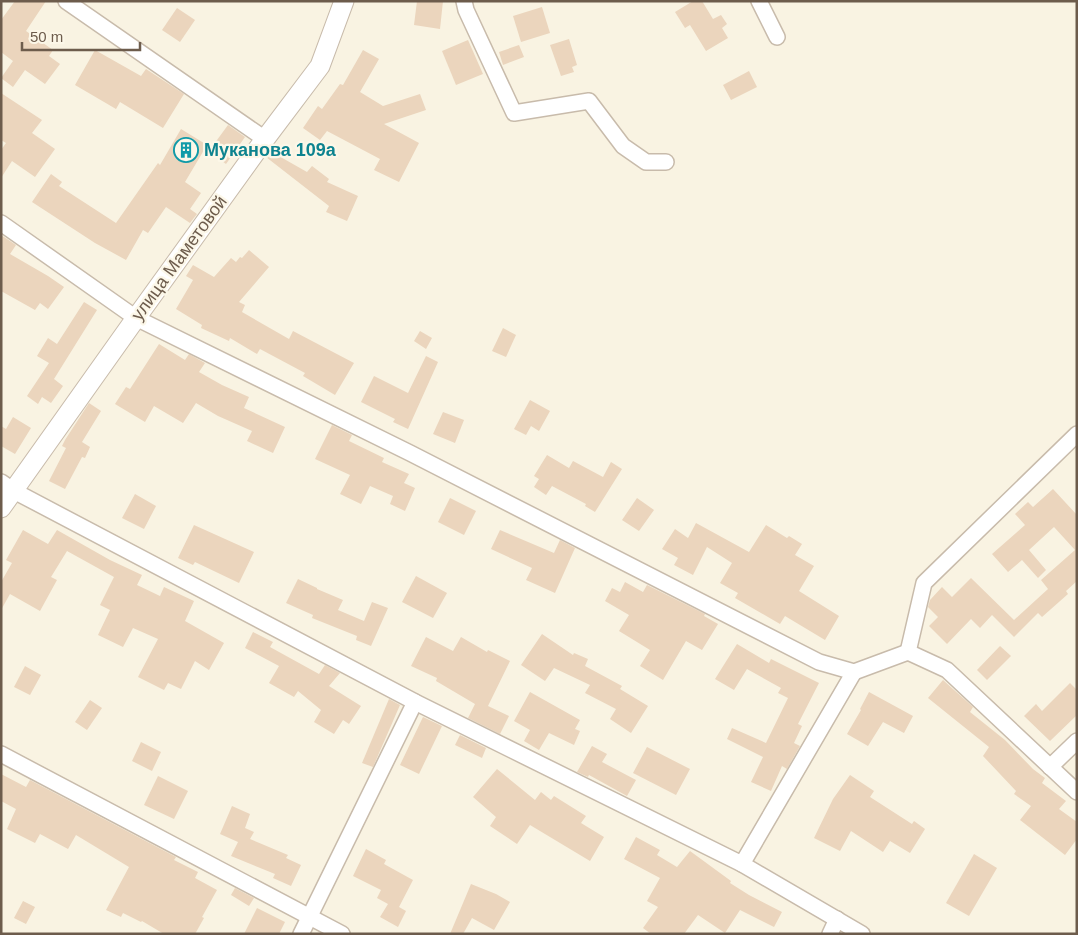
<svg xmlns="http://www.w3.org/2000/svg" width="1078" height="935" font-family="Helvetica,sans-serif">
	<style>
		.building { fill: #ebd5bd }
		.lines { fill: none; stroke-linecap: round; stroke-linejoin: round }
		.minor-casing { stroke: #c8bbab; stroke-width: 18 }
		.tertiary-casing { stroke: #c8bbab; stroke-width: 21 }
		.minor { stroke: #fff; stroke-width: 15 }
		.tertiary { stroke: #fff; stroke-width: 19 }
		.labels { text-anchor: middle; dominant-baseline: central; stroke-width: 4.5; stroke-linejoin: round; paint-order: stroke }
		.culture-label { font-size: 18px; font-weight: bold; fill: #0d838f; stroke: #fcf7e8; text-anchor: start }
		.street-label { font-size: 18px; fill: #6d5c4c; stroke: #fcf7e8 }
	</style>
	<rect width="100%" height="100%" fill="#f9f3e2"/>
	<!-- building -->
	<g class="building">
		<polygon points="15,1 46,1 26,31 53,50 49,56 60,64 45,84 25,70 13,87 1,78 13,61 1,52 1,20"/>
		<polygon points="417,1 443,1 440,29 414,25"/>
		<polygon points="693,1 702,1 713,19 721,15 727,24 722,28 728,38 706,51 690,25 685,28 675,12"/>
		<polygon points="542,7 550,33 521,42 513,16"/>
		<polygon points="177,8 195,20 180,42 162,30"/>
		<polygon points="569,39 577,65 572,67 574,72 561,76 550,45"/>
		<polygon points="468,40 483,74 456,85 442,51"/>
		<polygon points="519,45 524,57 503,65 499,52"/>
		<polygon points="95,50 141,76 146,69 184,94 163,128 120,102 116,109 75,85"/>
		<polygon points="363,50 379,59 360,92 383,106 420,94 426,110 384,124 419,143 399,182 374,170 380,159 327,131 320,140 303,128 318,106 322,109 340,84 343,85"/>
		<polygon points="749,71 757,87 731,100 723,85"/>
		<polygon points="1,93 42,120 32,133 55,149 35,177 12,161 1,178 1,150 6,143 1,140"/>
		<polygon points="228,125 245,137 226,164 209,151"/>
		<polygon points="181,129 207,145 185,182 201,193 190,209 197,214 190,223 166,207 148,233 143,230 126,260 95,243 32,202 51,174 62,182 59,186 116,223 158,163 160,165"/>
		<polygon points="270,151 307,172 312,166 329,179 327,182 358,196 347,221 326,212 329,206 266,157"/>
		<polygon points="1,235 16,245 10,254 48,276 64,287 48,309 40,303 35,310 1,291"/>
		<polygon points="249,250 269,267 239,302 245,305 242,312 289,339 293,331 354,363 335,395 303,376 305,373 260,349 257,354 230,338 229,341 201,328 202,325 176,309 193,280 186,276 193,265 214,277 231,258 236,262 240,257 242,258"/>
		<polygon points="84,302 97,310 54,379 63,386 51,403 42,397 38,404 27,396 49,363 37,356 48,338 57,344"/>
		<polygon points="503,328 516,335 506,357 492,351"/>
		<polygon points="420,331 432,338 426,349 414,341"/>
		<polygon points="159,344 185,360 189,354 205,363 199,372 222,385 249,397 244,408 285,427 273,453 247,441 252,431 218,416 196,403 183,423 154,406 145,422 115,404 126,387 130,389"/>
		<polygon points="426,356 438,362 408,429 393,422 395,419 361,402 374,376 408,393"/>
		<polygon points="530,400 550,411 539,431 531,426 526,435 514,429"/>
		<polygon points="89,403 101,411 82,442 90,447 85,458 82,457 65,489 49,481 66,448 62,446 65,440"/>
		<polygon points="443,412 464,420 455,443 433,434"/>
		<polygon points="13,417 31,428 15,454 1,446 1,426 6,429"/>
		<polygon points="332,425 352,435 349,441 384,458 382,462 409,474 404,483 415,488 405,511 390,504 393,496 370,486 361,504 340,494 350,475 315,459"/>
		<polygon points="547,455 569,468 573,461 603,477 611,462 622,469 595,512 585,506 586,504 552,486 546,495 534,487 539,479 534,476"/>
		<polygon points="1053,489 1077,515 1077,581 1066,591 1068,594 1042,617 1038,613 1014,637 992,615 980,628 971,619 947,644 929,626 938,617 928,607 930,600 942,587 952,597 971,578 1014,620 1048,589 1041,580 1075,550 1054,527 1029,550 1046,570 1038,578 1022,560 1008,572 992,554 1025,525 1015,514 1028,502 1033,507"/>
		<polygon points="135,494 156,506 144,529 122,518"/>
		<polygon points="450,498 476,511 464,535 438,522"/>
		<polygon points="637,498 654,510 639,531 622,520"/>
		<polygon points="696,523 749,552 766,525 787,538 789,536 802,544 795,555 814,566 799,591 839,616 825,640 785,616 780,624 735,598 738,593 720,583 732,563 707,547 693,575 674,565 678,558 662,549 675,529 688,538"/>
		<polygon points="194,525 254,552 239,583 195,562 193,565 178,558"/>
		<polygon points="23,530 48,544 57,530 110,560 142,575 137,585 160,596 164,587 194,601 185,621 224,643 209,670 195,661 181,689 168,683 164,690 138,677 158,639 133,628 123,647 98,635 110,610 100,605 114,577 67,551 51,577 57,580 40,611 10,594 1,610 1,582 12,563 6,560"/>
		<polygon points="500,530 554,553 560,540 575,548 555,593 526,580 532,568 491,549"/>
		<polygon points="416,576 447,593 433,618 402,602"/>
		<polygon points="298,579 317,588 317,589 343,600 338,610 364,621 372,602 388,608 371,646 356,640 357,636 312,618 313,615 286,603"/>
		<polygon points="625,582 643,592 647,585 705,614 704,616 718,624 702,650 686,641 663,680 640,666 650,650 619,631 629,615 605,601 612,588 620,592"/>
		<polygon points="253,632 273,642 270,647 319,674 325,665 340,673 329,686 361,706 349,724 343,720 334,734 314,722 321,710 298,691 294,697 269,683 279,666 245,648"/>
		<polygon points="542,634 573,655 574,653 588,659 585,666 622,686 620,689 648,706 631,733 610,719 616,709 585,693 590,685 554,668 545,681 521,665"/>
		<polygon points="426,637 453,651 461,637 487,652 488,650 510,661 488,706 509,716 500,734 468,718 475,704 436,681 437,678 411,666"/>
		<polygon points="737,644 769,663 771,659 819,683 798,724 802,726 794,743 800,746 787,769 782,766 771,791 751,782 763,757 727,739 732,728 766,743 788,698 778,693 781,688 747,669 734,690 715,679"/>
		<polygon points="1000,646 1011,656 987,680 977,670"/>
		<polygon points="25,666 41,675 30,695 14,687"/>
		<polygon points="943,680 973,707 970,712 1005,740 1033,769 1045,778 1042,783 1066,801 1059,809 1077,822 1077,839 1065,855 1020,820 1031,806 1014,794 1016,791 983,756 989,747 928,698"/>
		<polygon points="1070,683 1077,690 1077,715 1050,741 1024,716 1036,704 1042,711"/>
		<polygon points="530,692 580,720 575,729 580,731 574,745 549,733 539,750 524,741 530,730 514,721"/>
		<polygon points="869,692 913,716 904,733 883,722 868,746 847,734 861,710 860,709"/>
		<polygon points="389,699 400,705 373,767 362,763"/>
		<polygon points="90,700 102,708 87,730 75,722"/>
		<polygon points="423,717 442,726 419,774 400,765"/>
		<polygon points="460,735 486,748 482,758 455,745"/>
		<polygon points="141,742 161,752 152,771 132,761"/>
		<polygon points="592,746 607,754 602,762 636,780 627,796 589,775 588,777 577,772"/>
		<polygon points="647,747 690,769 676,795 633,773"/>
		<polygon points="497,769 535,800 541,792 551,800 554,796 586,816 581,823 604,837 590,861 530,825 517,844 490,826 496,817 473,797"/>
		<polygon points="1,774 26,787 30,780 176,857 174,860 198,872 195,878 217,890 202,917 204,918 195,934 164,934 142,921 141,922 123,913 121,917 106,910 129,867 76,835 68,849 40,834 35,843 7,829 16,809 1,801"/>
		<polygon points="850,775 874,791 870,797 912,824 914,821 925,829 910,853 890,841 883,852 851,831 840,851 814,838 833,799"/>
		<polygon points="158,776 188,791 174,819 144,805"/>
		<polygon points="232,806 250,814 245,828 254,832 250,839 288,855 286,858 301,865 291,886 273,878 275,874 231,856 238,842 220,834"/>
		<polygon points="636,837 660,850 657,855 677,867 690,851 731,881 730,883 749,895 782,912 774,927 740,910 725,933 698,915 684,934 651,934 643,928 658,907 647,901 660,878 624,859"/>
		<polygon points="366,849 386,860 384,864 413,880 399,907 406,911 398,927 380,917 388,904 377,898 381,890 353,876"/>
		<polygon points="974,854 997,868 969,916 946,903"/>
		<polygon points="471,884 496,894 510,902 494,930 472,918 463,934 450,934"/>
		<polygon points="235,888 254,898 249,906 231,895"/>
		<polygon points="23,901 35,907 26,924 14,918"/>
		<polygon points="257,908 285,922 279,934 244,934"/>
	</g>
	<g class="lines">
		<defs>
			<g id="minor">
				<polyline points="66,1 265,139"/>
				<polyline points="464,1 466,10 514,113 589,101 623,146 646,162 666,162"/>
				<polyline points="759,1 777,37"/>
				<polyline points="1,223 136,318 410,453 819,662 854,672 908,652 947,670 1077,792"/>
				<polyline points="1,482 14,491 415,702 742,864 862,934"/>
				<polyline points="908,652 924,583 1077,434"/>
				<polyline points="1,754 342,934"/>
				<polyline points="1050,767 1077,741"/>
				<polyline points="742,864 854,672"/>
				<polyline points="301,934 415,702"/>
				<polyline points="830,934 837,919"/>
			</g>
			<polyline id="tertiary" points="1,508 136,318 265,139 320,66 344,1"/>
		</defs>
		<!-- minor casing -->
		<use href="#minor" class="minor-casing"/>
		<!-- tertiary casing -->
		<use href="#tertiary" class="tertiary-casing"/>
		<!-- minor -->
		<use href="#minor" class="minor"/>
		<!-- tertiary -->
		<use href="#tertiary" class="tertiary"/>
	</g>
	<!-- icons -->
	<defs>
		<symbol id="building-ring" viewBox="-11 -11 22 22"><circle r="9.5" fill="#fcf7e8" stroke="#0f9aa8" stroke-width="1.5"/><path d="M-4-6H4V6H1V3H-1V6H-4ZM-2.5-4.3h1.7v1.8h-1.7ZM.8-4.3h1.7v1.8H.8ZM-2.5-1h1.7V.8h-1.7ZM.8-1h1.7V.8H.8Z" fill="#0f9aa8"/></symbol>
	</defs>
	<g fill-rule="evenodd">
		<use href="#building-ring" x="172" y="136" width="28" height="28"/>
	</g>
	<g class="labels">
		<!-- culture labels -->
		<g class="culture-label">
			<text x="204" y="150">Муканова 109а</text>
		</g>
		<!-- street labels -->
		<g class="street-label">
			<text transform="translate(179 258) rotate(-54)">улица Маметовой</text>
		</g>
	</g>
	<!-- border -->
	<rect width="1078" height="935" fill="none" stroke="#6d5c4c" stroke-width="5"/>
	<!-- scale -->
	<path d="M22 42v8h118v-8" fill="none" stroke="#6d5c4c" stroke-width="2.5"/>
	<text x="30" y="42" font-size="15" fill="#6d5c4c" stroke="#fcf7e8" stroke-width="4" paint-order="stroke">50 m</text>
</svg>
